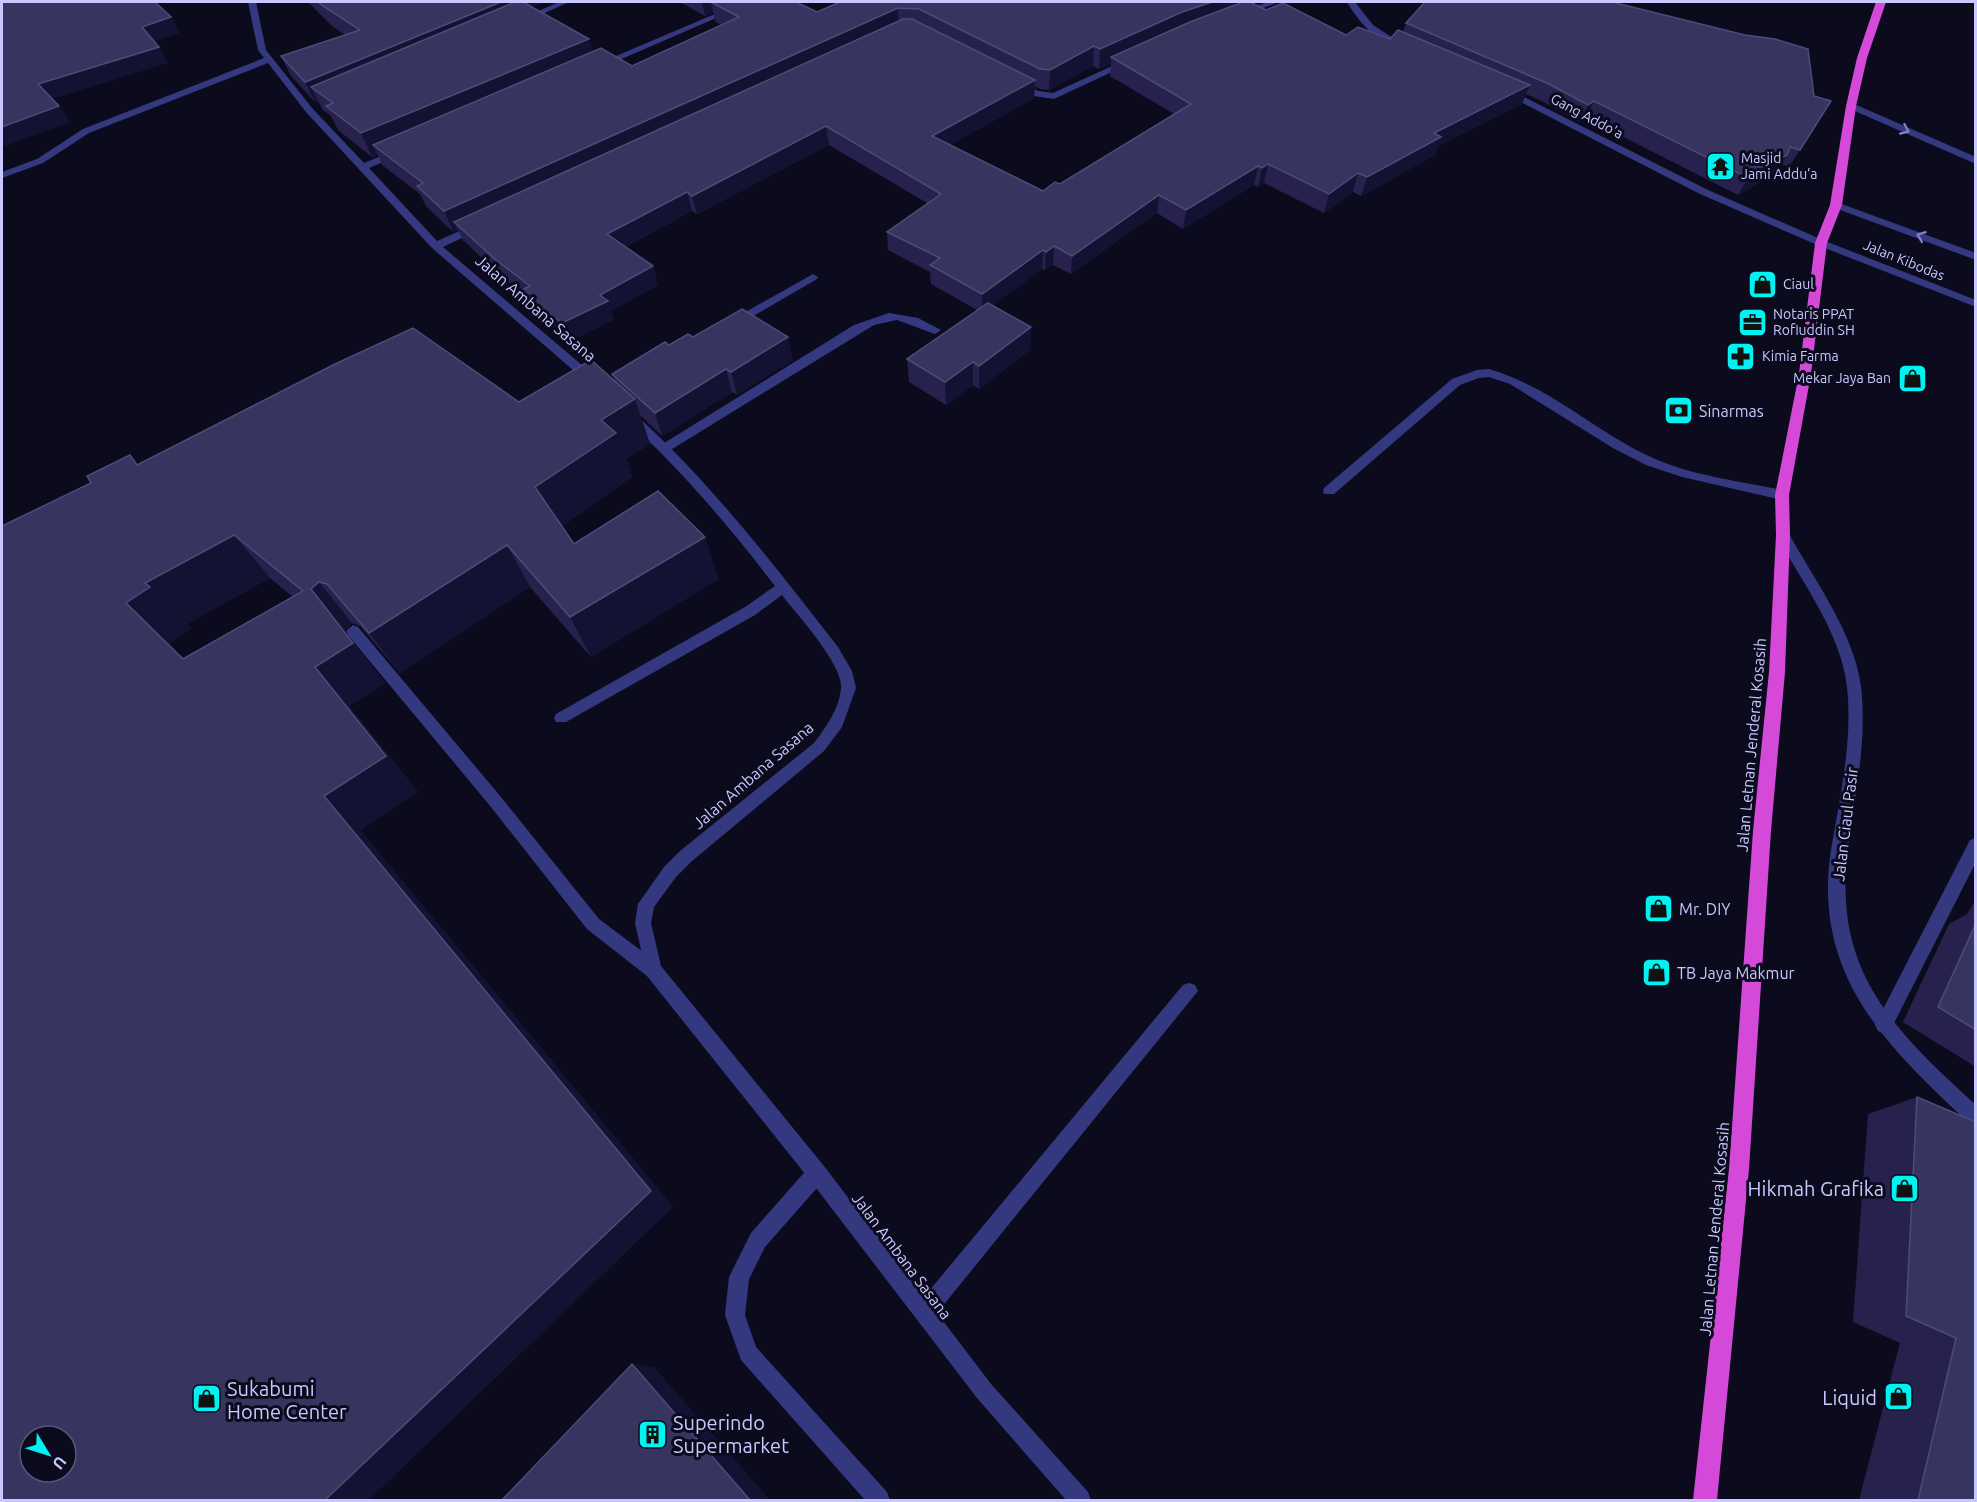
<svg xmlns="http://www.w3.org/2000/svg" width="1977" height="1502" font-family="Ubuntu,sans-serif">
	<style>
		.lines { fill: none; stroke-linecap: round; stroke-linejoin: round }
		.service { fill: #34397f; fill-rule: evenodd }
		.minor { fill: #34397f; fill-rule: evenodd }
		.tertiary { fill: #34397f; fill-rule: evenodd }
		.trunk { fill: #d449d8; fill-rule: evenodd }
		.wall { fill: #26224d; fill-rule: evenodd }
		.shaded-wall { fill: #141232 }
		.building { fill: #383460; stroke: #4e4b79; stroke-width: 1.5; fill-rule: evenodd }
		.oneway { stroke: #7e80bf }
		.labels { text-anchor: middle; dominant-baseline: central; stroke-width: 6; stroke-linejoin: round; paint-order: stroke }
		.far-street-label { font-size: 14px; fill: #c8c8ff; stroke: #0c0b1e }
		.far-poi-label { font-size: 14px; fill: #c8c8ff; stroke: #0c0b1e; text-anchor: start }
		.street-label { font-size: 16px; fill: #c8c8ff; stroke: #0c0b1e }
		.poi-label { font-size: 16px; fill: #c8c8ff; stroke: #0c0b1e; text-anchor: start }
		.near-poi-label { font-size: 20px; fill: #c8c8ff; stroke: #0c0b1e; text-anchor: end }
	</style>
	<rect width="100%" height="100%" fill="#0c0b1e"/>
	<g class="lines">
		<!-- service -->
		<g class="service">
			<polygon points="1848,104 1854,104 1976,157 1976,164 1848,108"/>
			<polygon points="1836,202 1976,253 1976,260 1832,207 1831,205"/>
			<polygon points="889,313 918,318 941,330 935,334 897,320 874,325 669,451 661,451 659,448 661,445 854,325"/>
			<polygon points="353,625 358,627 501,797 599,919 659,964 661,970 659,976 653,978 647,976 587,929 491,807 348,635 346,631"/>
			<polygon points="817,1164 824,1166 826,1173 824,1180 765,1247 749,1279 745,1315 756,1347 887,1492 890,1500 865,1500 741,1360 725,1315 729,1277 751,1233 810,1166"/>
		</g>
		<!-- minor -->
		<g class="minor">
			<polygon points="248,2 256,2 266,50 312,108 364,163 396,150 402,150 402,154 369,168 437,241 473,225 481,225 481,229 443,247 596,377 596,383 588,383 432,248 306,112 268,63 89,133 43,163 2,178 2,172 37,159 83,129 264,58 258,50"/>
			<polygon points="559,2 569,2 525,22 518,20"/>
			<polygon points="743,2 753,2 603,67 595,65"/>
			<polygon points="1268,2 1279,2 1245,15 1238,13"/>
			<path d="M1347,2H1355L1373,25L1399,42V46C1379,47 1356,18 1347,2Z"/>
			<polygon points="1123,61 1131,63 1054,99 1034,96 1011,85 1016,82 1039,91 1053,93"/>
			<polygon points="1506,88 1708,190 1825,241 1976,300 1976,307 1817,245 1700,194 1503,93 1501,91"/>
			<polygon points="813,274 818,277 817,279 736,326 728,326 726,323"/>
			<path d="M1489,369C1549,386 1597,433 1653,458C1693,476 1740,481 1782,490L1788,495L1782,500L1682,477L1646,465L1613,448L1510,384L1489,377L1479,378L1460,385L1334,494H1324L1323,491L1324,488L1452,379L1477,370Z"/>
			<path d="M631,413L635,414C712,484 774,565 838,647L852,671L856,688L842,727L824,751L692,861L676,877L654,907L651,923L661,966L824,1166L924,1297L1183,985L1189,983L1195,985L1198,991L937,1313L991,1384L1088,1492L1091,1500H1066L977,1398L810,1180L647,976L635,923L638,904L664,867L680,851L814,743C826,727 839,709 841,689C844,665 797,615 782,595L755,615L566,722H556L554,718L556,714L745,607L775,586C730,527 682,471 627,420V414Z"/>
			<polygon points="1976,838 1976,862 1890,1031 1884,1034 1878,1031 1875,1025 1878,1019 1970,840"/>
		</g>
		<!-- tertiary -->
		<path class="tertiary" d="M1783,530L1788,532C1813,578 1855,634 1861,687C1867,739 1856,791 1849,841C1830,967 1889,1026 1976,1105V1127L1970,1124C1886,1046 1812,975 1831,850C1840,796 1853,742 1847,687C1841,633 1802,582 1776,535Z"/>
		<!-- trunk -->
		<polygon class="trunk" points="1876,2 1886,2 1867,58 1856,106 1842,205 1827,243 1811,374 1789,495 1790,535 1785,672 1771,831 1749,1169 1717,1500 1693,1500 1729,1169 1753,831 1769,672 1776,535 1775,495 1799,374 1815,243 1830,205 1846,106 1857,58"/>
	</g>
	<!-- wall -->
	<g class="wall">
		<path d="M308,2H545L532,7L589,39L593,51L632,66L721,25L715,21L713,12L705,16L680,2H796L817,12L840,2H1234V5L1266,10L1346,35L1390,39L1403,32L1406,23L1814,96L1831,101L1789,167L1781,164L1777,172L1738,195L1586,118L1580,122L1542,101L1526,94L1522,104L1438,146L1435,155L1361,196L1353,192L1324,213L1264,183L1258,187L1254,185L1183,229L1157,213L1071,274L1053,265L1045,270L1042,269L993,305L1031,327L1030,350L979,389L973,385L946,405L909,382L907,359L977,310L931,284L930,272L888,250L887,232L927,203L829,145L697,214L692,211L625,247L653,266L658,285L611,311L614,319L569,342L528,310L520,291L504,279L463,240L458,230L453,232L426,206L420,194L382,165L378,155L372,157L338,130L331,116L323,110L318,101L315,102L291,76L281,56L345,35L332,26ZM1111,64L1110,76L1174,114L1060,184L1043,191L950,145L1034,98L1035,86L1040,89L1049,90L1093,66L1099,69Z"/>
		<path d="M693,337L793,360L737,395L732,392L662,436L640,415L650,444L626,459L632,477L562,526L574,544L705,537L718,579L591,657L530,587L400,673L360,626L352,623L344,631L385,683L349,706L418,792L360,830L673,1207L2,1500L138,464L519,402L615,381L612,374L669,345ZM270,578L293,597L184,659L169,644L191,628L187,624Z"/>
		<polygon points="1976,899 1976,1067 1903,1022 1949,924 1967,914"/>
		<polygon points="1917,1097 1976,1122 1976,1500 1859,1500 1900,1343 1853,1322 1868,1114"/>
	</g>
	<!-- shaded-wall -->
	<g class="shaded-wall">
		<polygon points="501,2 545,2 516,14 311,87 318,101 315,102 305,82"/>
		<polygon points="702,2 711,2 713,12 705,16"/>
		<polygon points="1212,2 1234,2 1232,13 1111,57 1111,64 1099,69 1100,49 1182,12"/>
		<polygon points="898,8 899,28 454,222 458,230 453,232 444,211"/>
		<polygon points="171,17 180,33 151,42 142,27"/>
		<polygon points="589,39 596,62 373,145 378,155 372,157 361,133"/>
		<polygon points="1094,46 1093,66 1049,90 1050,70"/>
		<polygon points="159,47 168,63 49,100 38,84"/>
		<polygon points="1035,80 1034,98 933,155 932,136"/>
		<polygon points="1530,85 1522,104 1438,146 1435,155 1361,196 1367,177 1434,133"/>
		<polygon points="1594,101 1586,118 1580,122 1588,105"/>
		<polygon points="59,106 70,122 2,147 2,127"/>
		<polygon points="826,126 829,145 697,214 692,196"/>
		<polygon points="1787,155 1777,172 1738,195 1748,178"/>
		<polygon points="1268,164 1264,183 1258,187 1262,168"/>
		<polygon points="1258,166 1254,185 1183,229 1186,210"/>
		<polygon points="1358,173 1353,192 1324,213 1329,194"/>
		<polygon points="687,192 692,211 613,253 607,234"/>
		<polygon points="1159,195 1157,213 1071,274 1072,256"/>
		<polygon points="1054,246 1053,265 1045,270 1046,252"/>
		<polygon points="1043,250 1042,269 983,313 982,294"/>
		<polygon points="653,266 658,285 611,311 614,319 569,342 562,323 600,295"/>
		<polygon points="1031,327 1030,350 979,389 979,366"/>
		<polygon points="788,337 793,360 737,395 731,372"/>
		<polygon points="973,362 973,385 946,405 945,382"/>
		<polygon points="726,369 732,392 662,436 655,413"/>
		<polygon points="635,399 650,444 626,459 632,477 556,530 535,487 601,420"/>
		<polygon points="234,535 270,578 187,624 191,628 169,644 224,699 126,603 145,583"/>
		<polygon points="705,537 718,579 591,657 570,617"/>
		<polygon points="507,545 530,587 400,673 369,633"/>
		<polygon points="319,582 352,623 344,631 385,683 349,706 418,792 360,830 673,1207 369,1500 325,1500 324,796 315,667 311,589"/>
		<polygon points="632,1364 654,1367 770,1500 750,1500"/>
	</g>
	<!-- building -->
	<g class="building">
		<polygon points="2,2 155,2 171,17 142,27 159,47 38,84 59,106 2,127"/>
		<polygon points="318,2 501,2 305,82 281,56 360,30 323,6"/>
		<polygon points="515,2 523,2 589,39 361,133 326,106 333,103 311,87"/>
		<polygon points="711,2 796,2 817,12 840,2 1212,2 1182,12 1100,49 1094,46 1050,70 1040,69 919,9 898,8 444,211 417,186 423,183 373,145 601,48 632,66 739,17"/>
		<polygon points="1243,2 1250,2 1266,10 1283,3 1346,35 1358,27 1390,39 1398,30 1530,85 1434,133 1441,137 1367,177 1358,173 1329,194 1268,164 1262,168 1258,166 1186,210 1159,195 1072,256 1054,246 1046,252 1043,250 982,294 930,265 940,258 887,232 941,194 826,126 692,196 687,192 607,234 653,266 600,295 608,301 562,323 520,291 530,286 496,260 454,222 903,19 912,19 1035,80 932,136 1043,191 1055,182 1060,184 1191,104 1111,57 1190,22"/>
		<polygon points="1425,2 1612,2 1745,35 1775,39 1808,49 1814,96 1831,101 1800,150 1790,147 1787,155 1748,178 1594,101 1588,105 1549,84 1406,23"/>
		<polygon points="988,303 1031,327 979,366 973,362 945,382 907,359"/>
		<polygon points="742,309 788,337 731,372 726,369 655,413 612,374 665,342 669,345 688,334 693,337"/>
		<path d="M413,328L519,402L591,360L635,399L601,420L616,433L535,487L574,544L658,491L705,537L570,617L507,545L369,633L327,584L319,582L311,589L353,643L315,667L386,756L324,796L651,1191L325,1500H2V526L91,483L87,476L130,455L137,465L335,364ZM234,535L303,591L183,659L126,603L150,587L145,583ZM30,1436H66V1472H30Z"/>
		<polygon points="1976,923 1976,1030 1938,1007"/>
		<polygon points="1917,1097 1976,1122 1976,1500 1918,1500 1956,1338 1906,1316"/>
		<polygon points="632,1364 750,1500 502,1500"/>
	</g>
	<!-- one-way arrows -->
	<defs><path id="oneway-chevron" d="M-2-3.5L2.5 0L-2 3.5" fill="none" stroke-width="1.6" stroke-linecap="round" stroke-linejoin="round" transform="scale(1.5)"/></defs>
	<g class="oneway">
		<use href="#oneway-chevron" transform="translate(1905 130) rotate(24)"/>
		<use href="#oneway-chevron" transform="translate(1921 236) rotate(-159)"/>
	</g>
	<!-- icons -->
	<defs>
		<symbol id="temple-square" viewBox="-11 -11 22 22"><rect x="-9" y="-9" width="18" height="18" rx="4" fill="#00f3f1" stroke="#0c0b1e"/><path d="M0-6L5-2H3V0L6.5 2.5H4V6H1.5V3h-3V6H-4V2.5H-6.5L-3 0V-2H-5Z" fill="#111"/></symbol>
		<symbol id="shop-square" viewBox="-11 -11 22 22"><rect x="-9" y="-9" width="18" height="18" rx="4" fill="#00f3f1" stroke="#0c0b1e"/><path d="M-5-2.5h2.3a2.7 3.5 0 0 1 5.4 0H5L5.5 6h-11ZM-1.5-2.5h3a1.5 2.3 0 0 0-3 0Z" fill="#111"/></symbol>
		<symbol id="office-square" viewBox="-11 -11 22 22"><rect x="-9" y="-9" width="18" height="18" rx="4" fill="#00f3f1" stroke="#0c0b1e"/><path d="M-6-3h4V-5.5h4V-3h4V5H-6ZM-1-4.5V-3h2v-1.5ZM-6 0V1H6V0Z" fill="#111"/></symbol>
		<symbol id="pharmacy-square" viewBox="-11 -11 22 22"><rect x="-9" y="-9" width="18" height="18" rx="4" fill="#00f3f1" stroke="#0c0b1e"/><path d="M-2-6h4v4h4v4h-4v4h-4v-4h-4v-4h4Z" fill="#111"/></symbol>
		<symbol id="bank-square" viewBox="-11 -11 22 22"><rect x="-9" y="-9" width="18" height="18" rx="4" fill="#00f3f1" stroke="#0c0b1e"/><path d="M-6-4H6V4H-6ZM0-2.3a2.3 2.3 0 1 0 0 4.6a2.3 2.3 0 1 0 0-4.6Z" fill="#111"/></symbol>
		<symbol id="building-square" viewBox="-11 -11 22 22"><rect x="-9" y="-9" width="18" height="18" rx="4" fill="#00f3f1" stroke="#0c0b1e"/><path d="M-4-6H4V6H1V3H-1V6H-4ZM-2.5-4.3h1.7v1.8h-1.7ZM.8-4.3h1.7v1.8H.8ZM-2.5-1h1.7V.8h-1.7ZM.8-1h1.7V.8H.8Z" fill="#111"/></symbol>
	</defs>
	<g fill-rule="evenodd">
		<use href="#temple-square" x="1704" y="150" width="33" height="33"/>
		<use href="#shop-square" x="1746" y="268" width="33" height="33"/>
		<use href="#office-square" x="1736" y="306" width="33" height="33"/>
		<use href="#pharmacy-square" x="1724" y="340" width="33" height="33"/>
		<use href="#shop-square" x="1896" y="362" width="33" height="33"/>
		<use href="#bank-square" x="1662" y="394" width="33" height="33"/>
		<use href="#shop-square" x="1642" y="892" width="33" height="33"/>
		<use href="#shop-square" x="1640" y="956" width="33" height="33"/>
		<use href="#shop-square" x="1888" y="1172" width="33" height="33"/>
		<use href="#shop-square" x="1882" y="1380" width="33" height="33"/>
		<use href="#shop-square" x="190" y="1382" width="33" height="33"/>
		<use href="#building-square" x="636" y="1418" width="33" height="33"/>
	</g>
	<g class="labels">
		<!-- far-street labels -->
		<g class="far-street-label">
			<text transform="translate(1587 116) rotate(28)">Gang Addo'a</text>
			<text transform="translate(1904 260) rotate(22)">Jalan Kibodas</text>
		</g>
		<!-- far-poi labels -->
		<g class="far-poi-label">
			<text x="1741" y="158">Masjid<tspan x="1741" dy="16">Jami Addu’a</tspan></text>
			<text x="1783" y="284">Ciaul</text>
			<text x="1773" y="314">Notaris PPAT<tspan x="1773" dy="16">Rofiuddin SH</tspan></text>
			<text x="1762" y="356">Kimia Farma</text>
			<text x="1891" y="378" text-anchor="end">Mekar Jaya Ban</text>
		</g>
		<!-- street labels -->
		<g class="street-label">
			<text transform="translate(536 308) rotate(41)">Jalan Ambana Sasana</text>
			<text transform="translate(1751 745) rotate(-85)">Jalan Letnan Jenderal Kosasih</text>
			<text transform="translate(753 775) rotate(-41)">Jalan Ambana Sasana</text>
			<text transform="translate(1845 824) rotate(-83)">Jalan Ciaul Pasir</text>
			<text transform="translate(1714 1229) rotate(-85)">Jalan Letnan Jenderal Kosasih</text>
			<text transform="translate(902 1256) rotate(53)">Jalan Ambana Sasana</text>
		</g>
		<!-- poi labels -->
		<g class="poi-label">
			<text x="1699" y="411">Sinarmas</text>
			<text x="1679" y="909">Mr. DIY</text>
			<text x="1677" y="973">TB Jaya Makmur</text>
		</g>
		<!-- near-poi labels -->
		<g class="near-poi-label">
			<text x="1884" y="1188">Hikmah Grafika</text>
			<text x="227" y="1388" text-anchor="start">Sukabumi<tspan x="227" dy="23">Home Center</tspan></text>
			<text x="1877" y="1397">Liquid</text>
			<text x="673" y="1422" text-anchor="start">Superindo<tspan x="673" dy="23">Supermarket</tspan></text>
		</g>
	</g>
	<!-- border -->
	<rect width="1977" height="1502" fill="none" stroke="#c8c8ff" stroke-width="6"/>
	<!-- north arrow -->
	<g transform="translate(48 1454) rotate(128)"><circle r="28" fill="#0c0b1e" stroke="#575778" stroke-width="1.5"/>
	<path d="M0-4.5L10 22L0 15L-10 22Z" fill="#00f3f1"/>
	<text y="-9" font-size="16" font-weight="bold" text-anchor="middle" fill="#c8c8ff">U</text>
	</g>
</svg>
